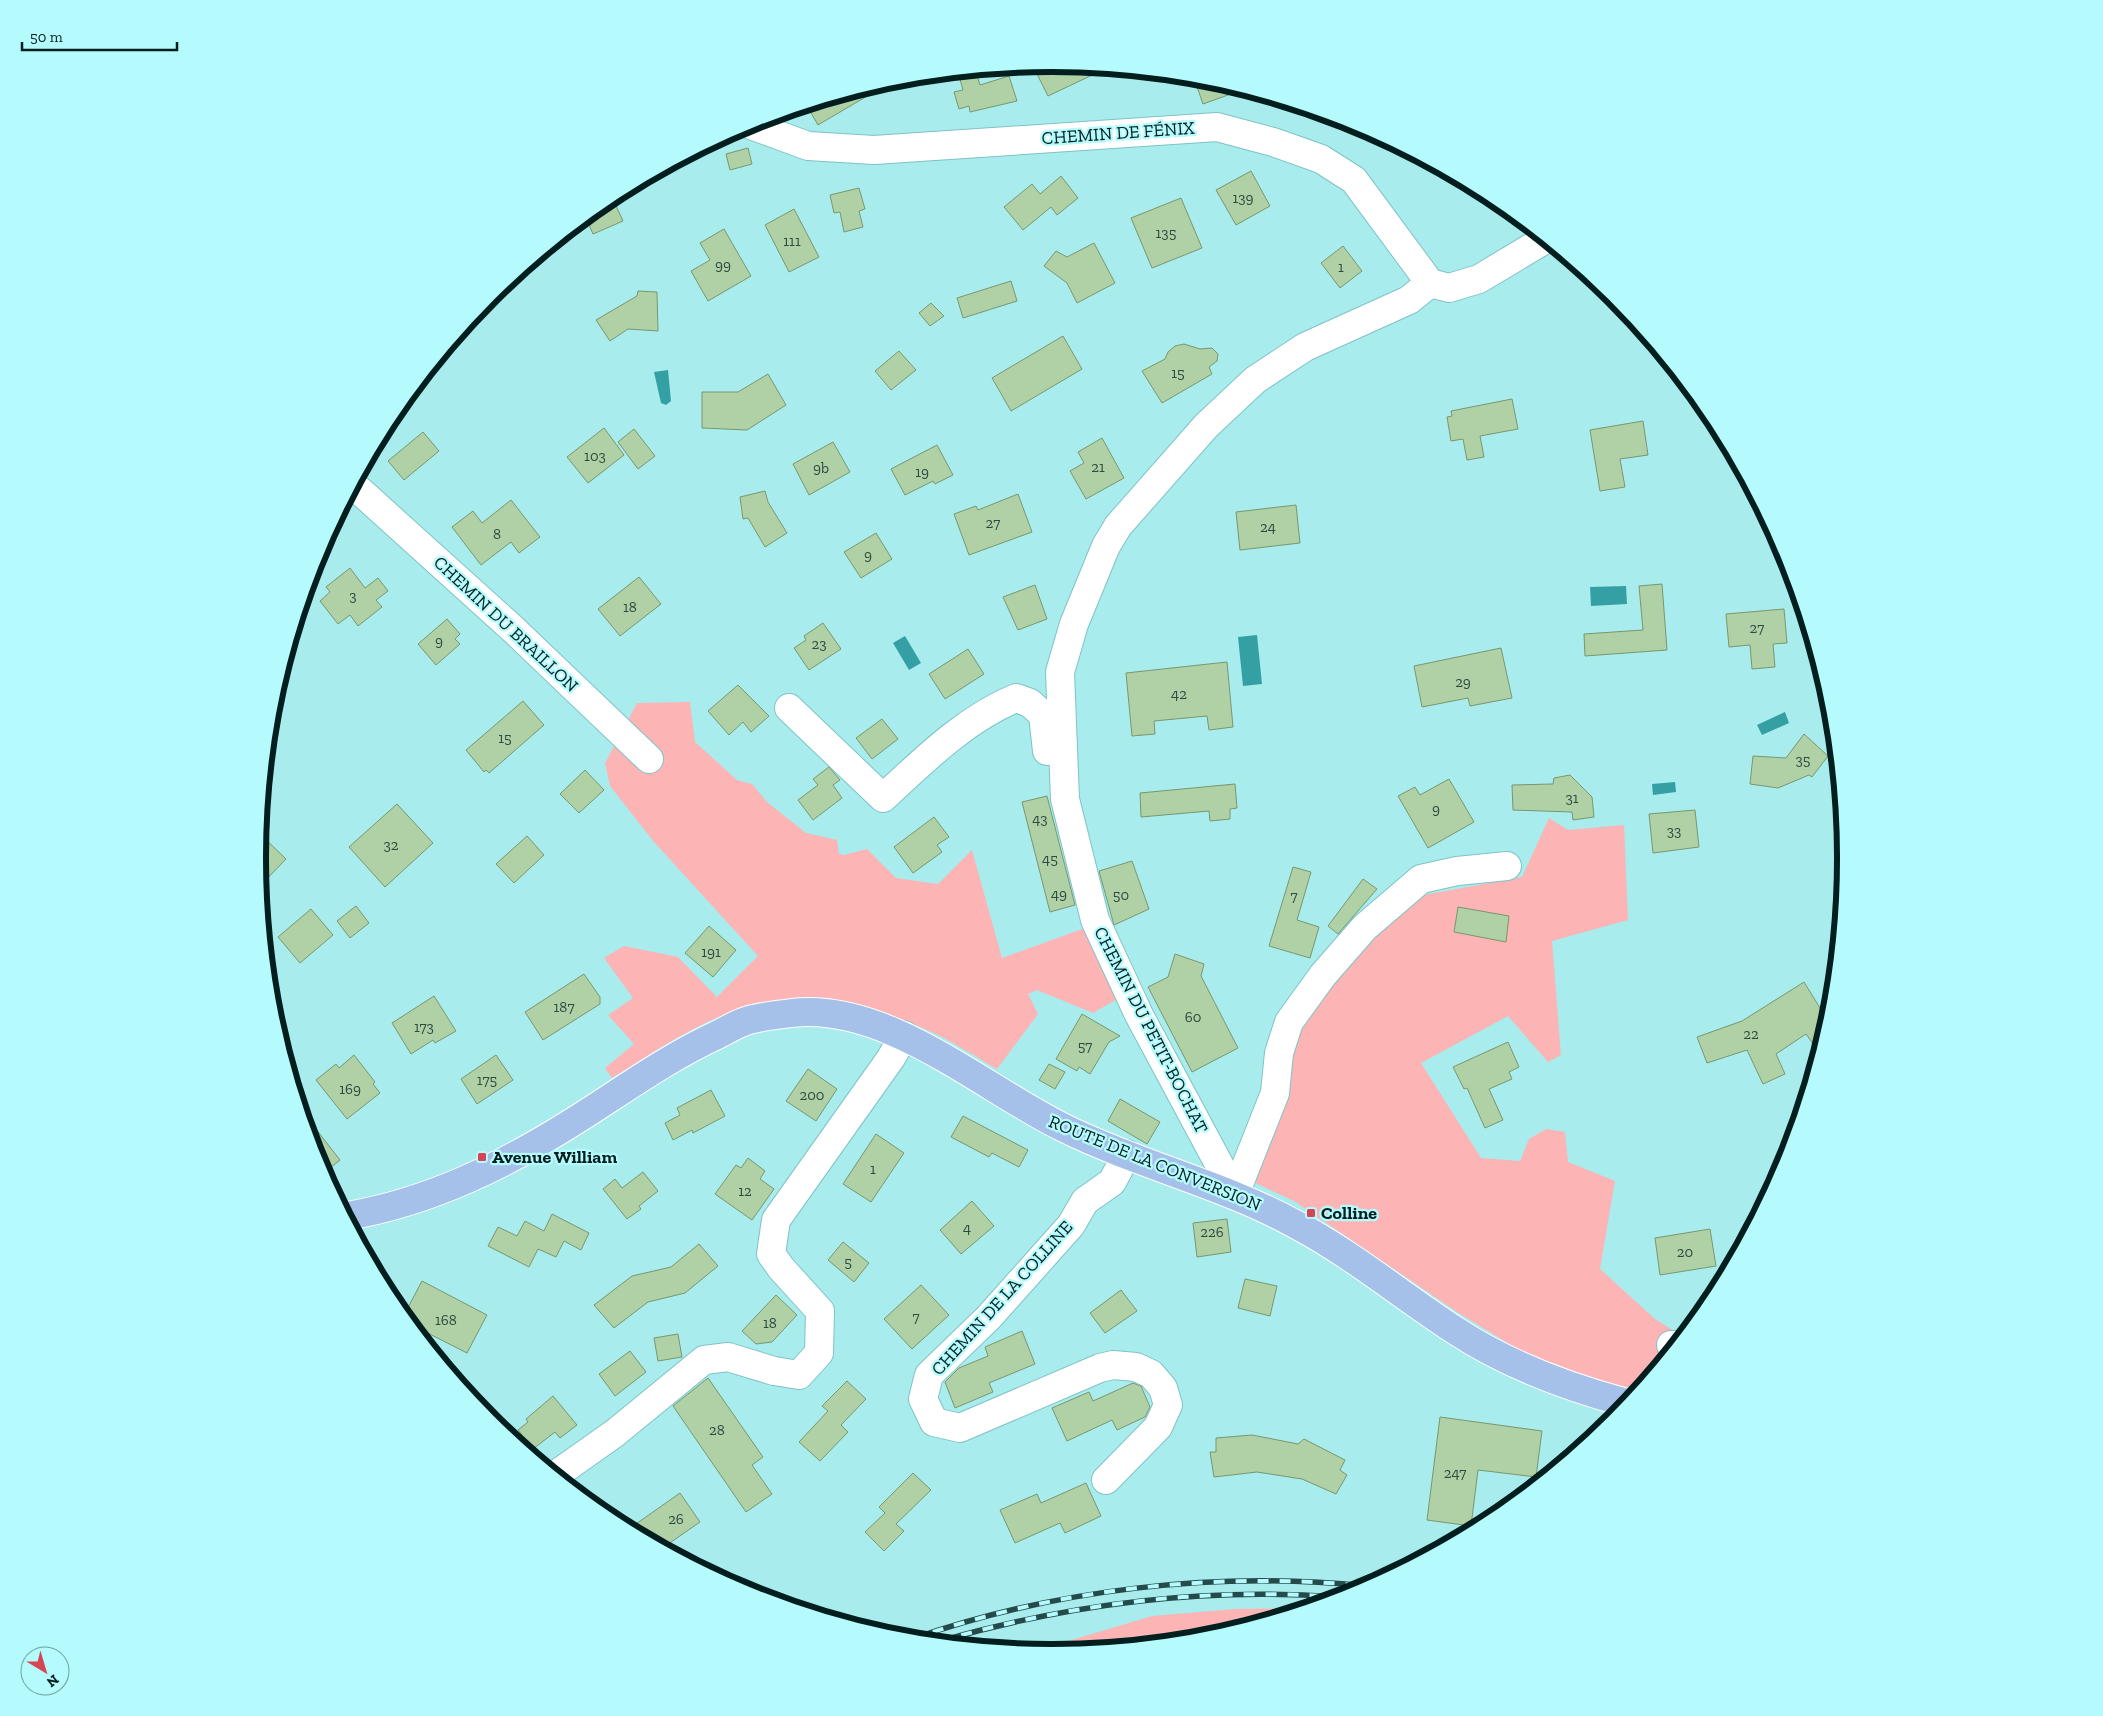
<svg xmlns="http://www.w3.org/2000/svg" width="2103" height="1716" font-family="'Zilla Slab',serif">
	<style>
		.green { fill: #fdb4b4 }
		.water { fill: #35a0a4 }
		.building { fill: #b0d1a6; stroke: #78976e }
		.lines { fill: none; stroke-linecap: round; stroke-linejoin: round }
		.minor-casing { stroke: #7fc3c5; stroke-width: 30 }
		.major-casing { stroke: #fff; stroke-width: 30 }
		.minor { stroke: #fff; stroke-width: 28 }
		.major { stroke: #a5c1ea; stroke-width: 28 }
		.rail-casing { stroke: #254a4b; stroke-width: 5.5 }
		.rail { stroke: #b5fafc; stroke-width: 4; stroke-dasharray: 11; stroke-linecap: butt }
		.poi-dot { fill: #d54554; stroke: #b5fafc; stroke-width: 2 }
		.labels { text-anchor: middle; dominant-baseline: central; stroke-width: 4.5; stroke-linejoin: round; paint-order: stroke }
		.number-label { font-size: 15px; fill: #2e4b41 }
		.street-label { font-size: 18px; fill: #021e1f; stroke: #b5fafc }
		.poi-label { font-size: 18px; font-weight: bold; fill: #021e1f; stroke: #b5fafc; text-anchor: start }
		.rim { fill: none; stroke: #021e1f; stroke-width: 6 }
	</style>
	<rect width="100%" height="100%" fill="#a8ecee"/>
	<!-- green -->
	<g class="green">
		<path d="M690,702L695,742L737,780L752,784L767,802L806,833L837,840L839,854L844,855L867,849L896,878L938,884L972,850L1002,958L1085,928L1119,998L1093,1013L1037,990L1028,994L1038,1014L997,1069C974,1056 951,1040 927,1030C871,1004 804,990 743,1008C697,1022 653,1053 612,1078L605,1068L634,1044L608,1015L633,998L604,958L624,946L678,957L717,997L758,956L654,842L610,786L605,763L637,703Z"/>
		<polygon points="1549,818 1568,830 1624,825 1628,920 1552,941 1561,1055 1548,1062 1508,1016 1421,1063 1481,1158 1520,1161 1529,1139 1546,1129 1565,1132 1568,1162 1615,1181 1600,1269 1655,1319 1682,1336 1638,1389 1594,1381 1529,1356 1457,1312 1294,1201 1253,1182 1292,1042 1302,1020 1388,920 1418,896 1522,877"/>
		<polygon points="1303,1608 1206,1637 1064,1651 1035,1651 1152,1616 1235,1609"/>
	</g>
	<!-- water -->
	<g class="water">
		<polygon points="668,370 671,401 666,405 661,403 654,372"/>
		<polygon points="1626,586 1627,604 1591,606 1590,587"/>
		<polygon points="1257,635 1262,684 1243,686 1238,637"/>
		<polygon points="905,636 921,663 909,670 893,643"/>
		<polygon points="1785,712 1789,723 1762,735 1757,725"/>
		<polygon points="1675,782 1676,792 1653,795 1652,784"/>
	</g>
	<!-- building -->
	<g class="building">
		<polygon points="1058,64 1064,65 1105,69 1048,96 1037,74"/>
		<polygon points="976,72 980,85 1009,76 1017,101 970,112 969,106 959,109 954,92 963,90 959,76"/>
		<polygon points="1194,78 1207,79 1242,90 1203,104"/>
		<polygon points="871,87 874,92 818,125 807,106"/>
		<polygon points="748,148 752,164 730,170 726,154"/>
		<polygon points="1251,171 1270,206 1236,225 1216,190"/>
		<polygon points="1061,176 1078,198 1057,215 1051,207 1023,230 1004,207 1032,184 1040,194"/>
		<polygon points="859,188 865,209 859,211 863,227 844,232 840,212 834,213 830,195"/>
		<polygon points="612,197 623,221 593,234 586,218"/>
		<polygon points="1181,198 1202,248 1152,268 1131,218"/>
		<polygon points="794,209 819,257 789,272 765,225"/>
		<polygon points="724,229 751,276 708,301 691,271 710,260 700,243"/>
		<polygon points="1094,243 1115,283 1077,303 1067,283 1044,266 1056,251 1067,257"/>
		<polygon points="1343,246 1362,271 1340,288 1321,263"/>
		<polygon points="1011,281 1017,301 963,318 957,298"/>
		<polygon points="638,291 657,292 658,331 628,329 610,341 596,320 637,296"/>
		<polygon points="931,303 944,316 930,326 919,313"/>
		<polygon points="1063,336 1082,369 1011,411 992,378"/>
		<polygon points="1184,344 1200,349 1212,348 1218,354 1217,361 1209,367 1212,374 1162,403 1142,371 1165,359 1168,352 1175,346"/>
		<polygon points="899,351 916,370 891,390 875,371"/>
		<polygon points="768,374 786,405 747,430 702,428 702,392 738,392"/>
		<polygon points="1512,399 1518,429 1480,436 1484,457 1467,460 1463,439 1451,441 1447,417 1452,416 1451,411"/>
		<polygon points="1643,421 1648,455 1620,459 1625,487 1600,491 1590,430"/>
		<polygon points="604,428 624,455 588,483 567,457"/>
		<polygon points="634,429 655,456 638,469 618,442"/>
		<polygon points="423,432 439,451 404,480 388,461"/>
		<polygon points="1102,438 1124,478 1086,499 1070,471 1084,463 1078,452"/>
		<polygon points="833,442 850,472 809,495 793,464"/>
		<polygon points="937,445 953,475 935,484 933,481 905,495 891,469"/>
		<polygon points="765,491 768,502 787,533 765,547 748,518 743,519 740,497"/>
		<polygon points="1018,494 1032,532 969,555 954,514 976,506 978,510"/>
		<polygon points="511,500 540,537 519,553 511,542 481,565 452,527 473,511 482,523"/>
		<polygon points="1296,505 1300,543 1240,550 1236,512"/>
		<polygon points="876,533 892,559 861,578 844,552"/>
		<polygon points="350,568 365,588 378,578 388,591 376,600 382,607 358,626 350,615 338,624 320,601 330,592 326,587"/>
		<polygon points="639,577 661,604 620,636 598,609"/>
		<polygon points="1662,584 1667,650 1585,656 1584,634 1643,630 1639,586"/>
		<polygon points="1035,585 1047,619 1018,630 1003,597"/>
		<polygon points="1784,609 1787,643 1773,644 1775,667 1752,669 1750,645 1729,647 1726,614"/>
		<polygon points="447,619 460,634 455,639 460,644 436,665 418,644"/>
		<polygon points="823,623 841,649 809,670 794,648 806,640 804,636"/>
		<polygon points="1501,648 1512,698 1470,706 1468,698 1422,707 1414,666"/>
		<polygon points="968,649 984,674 945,699 929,674"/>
		<polygon points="1227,662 1233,727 1209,730 1207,716 1154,721 1155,734 1132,736 1126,673"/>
		<polygon points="738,685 769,716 751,732 743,722 729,735 708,711"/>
		<polygon points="523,701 544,725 489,773 486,770 484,772 466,750"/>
		<polygon points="882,719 898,739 872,759 856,738"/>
		<polygon points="1804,734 1828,756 1812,777 1809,775 1778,788 1750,784 1753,756 1786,758"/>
		<polygon points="829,767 840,780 833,785 842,798 813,820 798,800 818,785 813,779"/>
		<polygon points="585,770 604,790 579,813 560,794"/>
		<polygon points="1570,775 1592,797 1594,817 1573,820 1572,812 1513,810 1512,785 1553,784 1554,778"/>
		<polygon points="1449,779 1474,822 1428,848 1398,796 1415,787 1420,795"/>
		<polygon points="1235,784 1237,808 1230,809 1230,819 1210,821 1209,811 1141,817 1140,793"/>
		<polygon points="1047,796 1075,905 1050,912 1022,802"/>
		<polygon points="397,804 433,843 385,887 349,847"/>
		<polygon points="1695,810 1699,847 1653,853 1649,814"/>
		<polygon points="934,817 949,837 937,845 942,852 913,873 894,847"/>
		<polygon points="260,834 286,859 260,886 257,858"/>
		<polygon points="527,836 544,855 514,883 496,864"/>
		<polygon points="1132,861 1149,909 1114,925 1099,871"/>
		<polygon points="1293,867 1311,872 1297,920 1319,927 1310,958 1269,946"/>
		<polygon points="1363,879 1377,889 1338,934 1328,926"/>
		<polygon points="356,906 369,923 350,938 337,921"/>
		<polygon points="1458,907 1509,916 1506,942 1454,932"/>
		<polygon points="311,909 333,935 300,963 278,937"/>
		<polygon points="709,926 736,950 713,977 685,953"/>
		<polygon points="1175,954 1204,964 1201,976 1238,1048 1192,1072 1148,987 1168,977"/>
		<polygon points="584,974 600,997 600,1004 543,1040 525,1012"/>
		<polygon points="1804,982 1828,1021 1819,1052 1806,1034 1776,1054 1785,1074 1763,1084 1747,1050 1707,1063 1697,1037 1742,1021"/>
		<polygon points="434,996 456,1031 435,1043 433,1040 411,1054 392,1023"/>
		<polygon points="1082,1014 1120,1036 1109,1042 1090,1074 1079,1067 1077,1071 1056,1059"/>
		<polygon points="1508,1042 1519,1067 1509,1072 1512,1079 1489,1089 1503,1120 1485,1128 1467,1088 1464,1089 1453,1067"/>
		<polygon points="354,1055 375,1082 373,1084 380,1093 347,1119 316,1080 336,1064 339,1068"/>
		<polygon points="496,1055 513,1080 477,1104 461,1079"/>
		<polygon points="1049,1064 1065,1072 1055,1089 1039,1080"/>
		<polygon points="808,1069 837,1089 816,1121 786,1101"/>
		<polygon points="711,1090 725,1116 693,1133 692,1130 673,1140 665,1123 680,1115 677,1108"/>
		<polygon points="1120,1099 1160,1122 1147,1144 1108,1121"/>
		<polygon points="305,1115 340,1160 324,1173 318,1162"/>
		<polygon points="963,1116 1028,1150 1019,1167 992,1153 989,1157 951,1137"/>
		<polygon points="876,1134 904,1153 871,1202 843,1184"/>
		<polygon points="748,1158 765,1171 760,1179 774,1189 752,1220 715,1194 736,1165 741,1168"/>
		<polygon points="643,1172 658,1191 639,1206 641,1209 627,1219 603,1189 615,1179 622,1188"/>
		<polygon points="972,1201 994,1226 961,1254 940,1230"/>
		<polygon points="552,1214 589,1233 581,1250 564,1241 556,1257 538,1249 529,1267 488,1246 498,1227 517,1236 525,1221 544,1231"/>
		<polygon points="1227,1219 1231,1252 1197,1257 1193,1223"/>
		<polygon points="1710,1229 1716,1266 1660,1275 1655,1238"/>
		<polygon points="843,1242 869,1263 854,1282 828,1260"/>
		<polygon points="699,1244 718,1266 685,1293 648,1302 614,1328 594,1305 632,1276 671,1267"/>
		<polygon points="1245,1279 1277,1286 1270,1316 1238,1308"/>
		<polygon points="422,1281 487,1315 467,1353 412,1325 404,1315"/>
		<polygon points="921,1285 949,1315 912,1349 884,1319"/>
		<polygon points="1121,1290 1137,1311 1105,1333 1090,1313"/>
		<polygon points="776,1295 797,1315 772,1342 756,1344 742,1331"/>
		<polygon points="1022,1331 1035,1364 989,1383 993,1392 955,1408 945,1382 959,1368 988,1356 985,1347"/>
		<polygon points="678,1334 682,1357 658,1361 654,1338"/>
		<polygon points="630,1351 646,1372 615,1396 599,1374"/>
		<polygon points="708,1378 763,1457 752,1465 772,1494 746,1512 673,1406"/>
		<polygon points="847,1381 866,1399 841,1425 848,1432 820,1461 799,1442 828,1411 822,1406"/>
		<polygon points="1133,1383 1141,1386 1150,1407 1145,1417 1117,1430 1112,1420 1067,1441 1052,1408 1089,1392 1093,1401"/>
		<polygon points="553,1396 577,1425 560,1438 555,1432 533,1449 518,1430 528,1422 526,1419"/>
		<polygon points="1440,1417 1542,1431 1536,1477 1478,1470 1471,1526 1427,1520"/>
		<polygon points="1252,1435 1298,1444 1304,1439 1345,1460 1340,1470 1347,1475 1336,1494 1302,1479 1257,1472 1214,1477 1210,1452 1216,1452 1216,1438"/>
		<polygon points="913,1473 931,1490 896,1524 904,1531 884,1551 865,1532 885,1513 879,1507"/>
		<polygon points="1086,1483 1101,1516 1065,1533 1060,1523 1015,1543 1000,1510 1037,1494 1041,1503"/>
		<polygon points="680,1493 700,1522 664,1547 639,1534 633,1526"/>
	</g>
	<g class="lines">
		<defs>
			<g id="minor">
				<polyline points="748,124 808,146 874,150 1217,127 1273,142 1321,159 1354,180 1430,283"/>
				<polyline points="1430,283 1449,288 1479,279 1544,240"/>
				<polyline points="360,491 514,630 649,759"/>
				<path d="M789,708L883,798C923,761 965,719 1016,698L1030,703L1043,715L1047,751"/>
				<polyline points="1235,1194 1139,1015 1095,920 1065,799 1060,672 1074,624 1106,546 1118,526 1206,426 1255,380 1305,347 1409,300 1430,283"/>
				<polyline points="1235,1194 1275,1093 1279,1053 1289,1022 1323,975 1365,927 1421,879 1457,871 1507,866"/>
				<polyline points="1671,1345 1674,1345"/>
				<polyline points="557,1474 615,1433 704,1360 728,1357 774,1371 799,1375 819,1353 820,1311 781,1268 771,1254 776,1220 891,1058 904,1035"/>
				<polyline points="1106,1480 1158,1427 1168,1405 1163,1388 1151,1374 1136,1367 1113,1365 1100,1368 960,1428 934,1422 923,1399 929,1375 989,1317 1071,1225 1085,1201 1112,1182 1127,1154"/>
			</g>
			<path id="major" d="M347,1216C430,1202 505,1165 576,1120C622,1091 667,1058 717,1035C727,1030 738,1023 749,1020C763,1016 778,1015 792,1013C887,1002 982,1088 1064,1128C1139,1165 1222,1184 1295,1224C1352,1254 1402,1296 1456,1331C1508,1365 1567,1387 1627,1403"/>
		</defs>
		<!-- minor casing -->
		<use href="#minor" class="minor-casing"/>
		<!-- major casing -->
		<use href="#major" class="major-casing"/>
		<!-- minor -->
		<use href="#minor" class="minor"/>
		<!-- major -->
		<use href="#major" class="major"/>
		<defs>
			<g id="rail">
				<path d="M912,1639C1055,1589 1216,1571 1366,1586"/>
				<path d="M940,1641C1070,1604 1203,1587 1337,1597"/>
			</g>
		</defs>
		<!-- rail casing -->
		<use href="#rail" class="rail-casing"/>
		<!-- rail -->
		<use href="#rail" class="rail"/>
	</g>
	<!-- markers -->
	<g class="poi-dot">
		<rect x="477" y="1152" width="10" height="10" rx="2.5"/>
		<rect x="1306" y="1208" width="10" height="10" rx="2.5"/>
	</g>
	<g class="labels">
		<!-- number labels -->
		<g class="number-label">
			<text x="1243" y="198">139</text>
			<text x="1166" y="233">135</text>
			<text x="792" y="241">111</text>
			<text x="723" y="265">99</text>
			<text x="1341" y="267">1</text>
			<text x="1178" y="373">15</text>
			<text x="595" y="456">103</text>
			<text x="1098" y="467">21</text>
			<text x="821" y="468">9b</text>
			<text x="922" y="472">19</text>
			<text x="993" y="523">27</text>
			<text x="1268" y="527">24</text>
			<text x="497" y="534">8</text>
			<text x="868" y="555">9</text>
			<text x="353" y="596">3</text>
			<text x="630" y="607">18</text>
			<text x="1757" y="628">27</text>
			<text x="439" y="641">9</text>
			<text x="819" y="644">23</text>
			<text x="1463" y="682">29</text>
			<text x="1179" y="694">42</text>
			<text x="505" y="738">15</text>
			<text x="1803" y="760">35</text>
			<text x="1572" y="798">31</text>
			<text x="1436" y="809">9</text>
			<text x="1040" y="819">43</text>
			<text x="1674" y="831">33</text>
			<text x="391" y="845">32</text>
			<text x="1050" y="859">45</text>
			<text x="1059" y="894">49</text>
			<text x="1121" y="895">50</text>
			<text x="1294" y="896">7</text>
			<text x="711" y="952">191</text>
			<text x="564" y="1007">187</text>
			<text x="1193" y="1017">60</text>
			<text x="424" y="1027">173</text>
			<text x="1751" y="1034">22</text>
			<text x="1085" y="1046">57</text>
			<text x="487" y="1080">175</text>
			<text x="350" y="1089">169</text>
			<text x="812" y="1095">200</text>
			<text x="873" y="1169">1</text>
			<text x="745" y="1191">12</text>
			<text x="967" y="1228">4</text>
			<text x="1212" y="1232">226</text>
			<text x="1685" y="1252">20</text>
			<text x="848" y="1262">5</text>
			<text x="916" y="1317">7</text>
			<text x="446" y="1320">168</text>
			<text x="770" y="1323">18</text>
			<text x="717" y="1430">28</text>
			<text x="1455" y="1473">247</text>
			<text x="676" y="1519">26</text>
		</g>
		<!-- street labels -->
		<g class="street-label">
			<text transform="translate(1118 133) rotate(-4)">CHEMIN DE FÉNIX</text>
			<text transform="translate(506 624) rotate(43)">CHEMIN DU BRAILLON</text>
			<text transform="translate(1151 1030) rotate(63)">CHEMIN DU PETIT-BOCHAT</text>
			<text transform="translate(1155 1163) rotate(22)">ROUTE DE LA CONVERSION</text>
			<text transform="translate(1002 1298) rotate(-48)">CHEMIN DE LA COLLINE</text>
		</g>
		<!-- poi labels -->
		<g class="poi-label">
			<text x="492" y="1157">Avenue William</text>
			<text x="1321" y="1213">Colline</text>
		</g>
	</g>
	<!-- crop -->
	<path d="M0 0H2103V1716H0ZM1051 72H1052A785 785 0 0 1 1837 857V859A785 785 0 0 1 1052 1644H1051A785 785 0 0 1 266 859V857A785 785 0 0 1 1051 72Z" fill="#b5fafc" fill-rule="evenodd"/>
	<path class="rim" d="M1051 72H1052A785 785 0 0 1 1837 857V859A785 785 0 0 1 1052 1644H1051A785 785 0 0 1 266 859V857A785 785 0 0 1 1051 72Z"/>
	<!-- north arrow -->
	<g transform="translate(45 1671) rotate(142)"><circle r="24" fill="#b5fafc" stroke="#6da2a4"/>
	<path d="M0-4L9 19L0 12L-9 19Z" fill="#d54554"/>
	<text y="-8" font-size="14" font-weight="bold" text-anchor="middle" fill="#021e1f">N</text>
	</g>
	<!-- scale -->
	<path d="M22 42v8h155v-8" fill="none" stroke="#021e1f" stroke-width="2.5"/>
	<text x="30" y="42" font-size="15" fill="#021e1f" stroke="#b5fafc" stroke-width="4" paint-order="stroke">50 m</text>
</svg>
